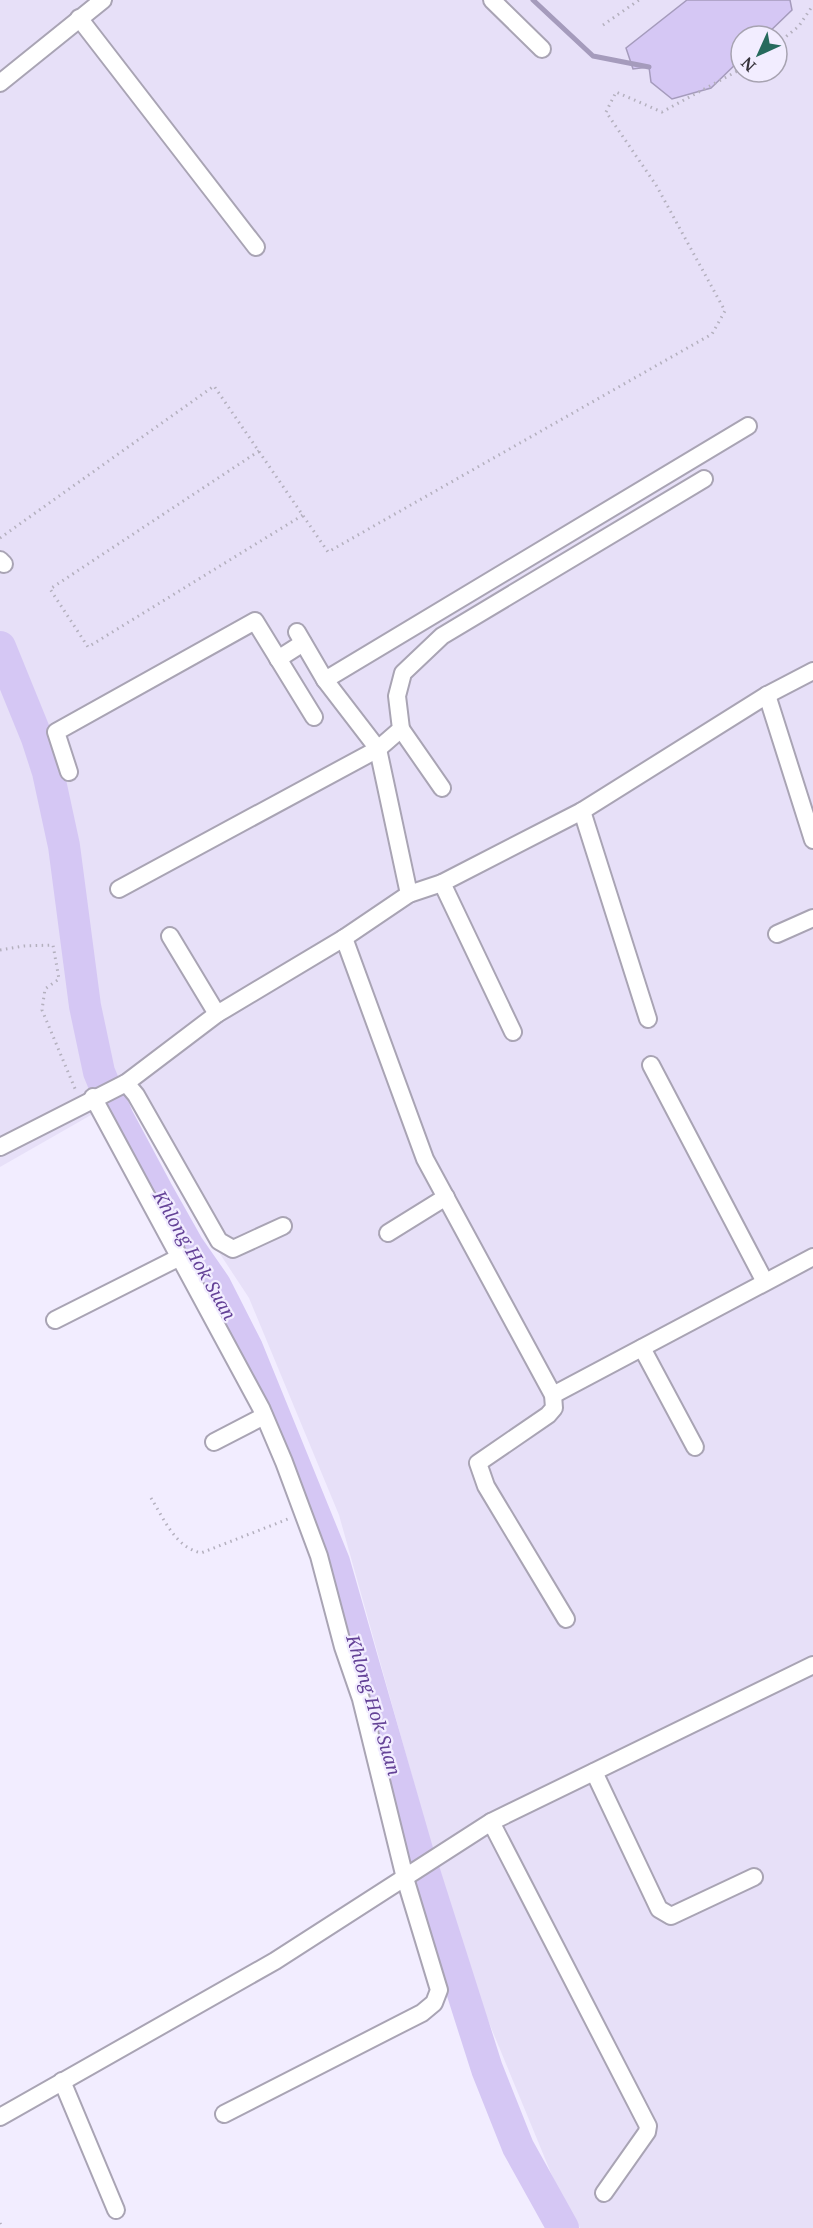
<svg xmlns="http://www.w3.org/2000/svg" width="813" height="2228" font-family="'Noto Serif',serif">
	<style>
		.built { fill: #e7e0f8; fill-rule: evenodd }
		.water { fill: #d5c7f4; stroke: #a59bbc; stroke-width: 1.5 }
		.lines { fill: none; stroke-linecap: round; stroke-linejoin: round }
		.stream { stroke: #a59bbc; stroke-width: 5 }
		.river { stroke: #d5c7f4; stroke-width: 32 }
		.minor-casing { stroke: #a9a4b4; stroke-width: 20 }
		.path { stroke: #b4b0be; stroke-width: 3; stroke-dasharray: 1.5 4.5; stroke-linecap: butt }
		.minor { stroke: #fff; stroke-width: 16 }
		.labels { text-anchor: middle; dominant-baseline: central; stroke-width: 4.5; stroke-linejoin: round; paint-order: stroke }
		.water-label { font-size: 18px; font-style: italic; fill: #644297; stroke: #f2edff }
	</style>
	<rect width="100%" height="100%" fill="#f2edff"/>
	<!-- built -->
	<path class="built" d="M0,0H813V2228H580L565,2207L464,1962L339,1515L249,1298L199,1222L126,1095L0,1167ZM741,36H777V72H741Z"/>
	<!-- water -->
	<polygon class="water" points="687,0 790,0 792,10 765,36 741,36 741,59 711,88 672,99 651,82 649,67 633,69 626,48"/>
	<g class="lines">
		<!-- stream -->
		<polyline class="stream" points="533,0 593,56 649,67"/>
		<!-- river -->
		<g class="river">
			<polyline points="0,647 37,738 48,772 64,846 85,1006 99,1072 118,1118 157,1191 188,1246 215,1285 247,1348 334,1562 419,1857"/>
			<polyline points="423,1868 487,2069 518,2147 563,2228"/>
		</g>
		<defs>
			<g id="minor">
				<polyline points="492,0 542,49"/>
				<polyline points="79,18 256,247"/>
				<polyline points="0,83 103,0"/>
				<polyline points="0,560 4,564"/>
				<polyline points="297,632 325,680 378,749 409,894"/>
				<polyline points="278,659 303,643"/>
				<polyline points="325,680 748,426"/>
				<polyline points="767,695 813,840"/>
				<polyline points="401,729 442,788"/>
				<polyline points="69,772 56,732 255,621 314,717"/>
				<polyline points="582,811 648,1019"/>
				<polyline points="442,883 513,1032"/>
				<polyline points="119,889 378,749 401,729 397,696 403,673 442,636 704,479"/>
				<polyline points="777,934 813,918"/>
				<polyline points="170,936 217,1014"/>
				<polyline points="344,938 425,1159 553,1395 554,1408 548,1415 478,1463 486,1486 566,1619"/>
				<polyline points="651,1065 765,1282"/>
				<polyline points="126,1083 136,1095 219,1241 233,1249 283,1226"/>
				<polyline points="93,1097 261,1408 284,1462 319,1556 343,1647 361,1699 405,1878 439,1990 434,2003 422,2013 224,2114"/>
				<polyline points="0,1147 126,1083 217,1014 344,938 409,894 442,883 582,811 767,695 813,671"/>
				<polyline points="388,1233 446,1197"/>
				<polyline points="55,1320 180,1257"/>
				<polyline points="642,1348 695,1447"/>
				<polyline points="553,1395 813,1257"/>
				<polyline points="214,1442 264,1416"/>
				<polyline points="594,1772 659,1909 671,1916 754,1877"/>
				<polyline points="491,1822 648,2126 647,2132 604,2193"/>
				<polyline points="62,2081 116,2210"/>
				<polyline points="0,2117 275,1961 491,1822 813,1665"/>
			</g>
		</defs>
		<!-- minor casing -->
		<use href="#minor" class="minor-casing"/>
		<!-- path -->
		<g class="path">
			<polyline points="603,25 639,0"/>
			<polyline points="777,44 799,26 813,5"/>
			<polyline points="259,451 50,589 88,647 303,515"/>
			<polyline points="0,538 214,386 328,552 712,334 725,311 656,185 606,112 616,92 662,112 741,69"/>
			<polyline points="0,950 24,946 53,945 59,979 45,989 42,1010 76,1091"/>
			<path d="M151,1498C164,1519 175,1547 201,1553L288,1519"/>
			<polyline points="0,2223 2,2228"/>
		</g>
		<!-- minor -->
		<use href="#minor" class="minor"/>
	</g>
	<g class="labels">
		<!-- water labels -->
		<g class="water-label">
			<text transform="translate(195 1255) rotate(60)">Khlong Hok Suan</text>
			<text transform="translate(374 1705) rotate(73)">Khlong Hok Suan</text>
		</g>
	</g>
	<!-- north arrow -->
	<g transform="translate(759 54) rotate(225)"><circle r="28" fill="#f2edff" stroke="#a7a3b1" stroke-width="1.5"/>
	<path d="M0-4.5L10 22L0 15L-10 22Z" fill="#266a5d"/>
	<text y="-9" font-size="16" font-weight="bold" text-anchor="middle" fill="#36343b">N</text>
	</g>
</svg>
